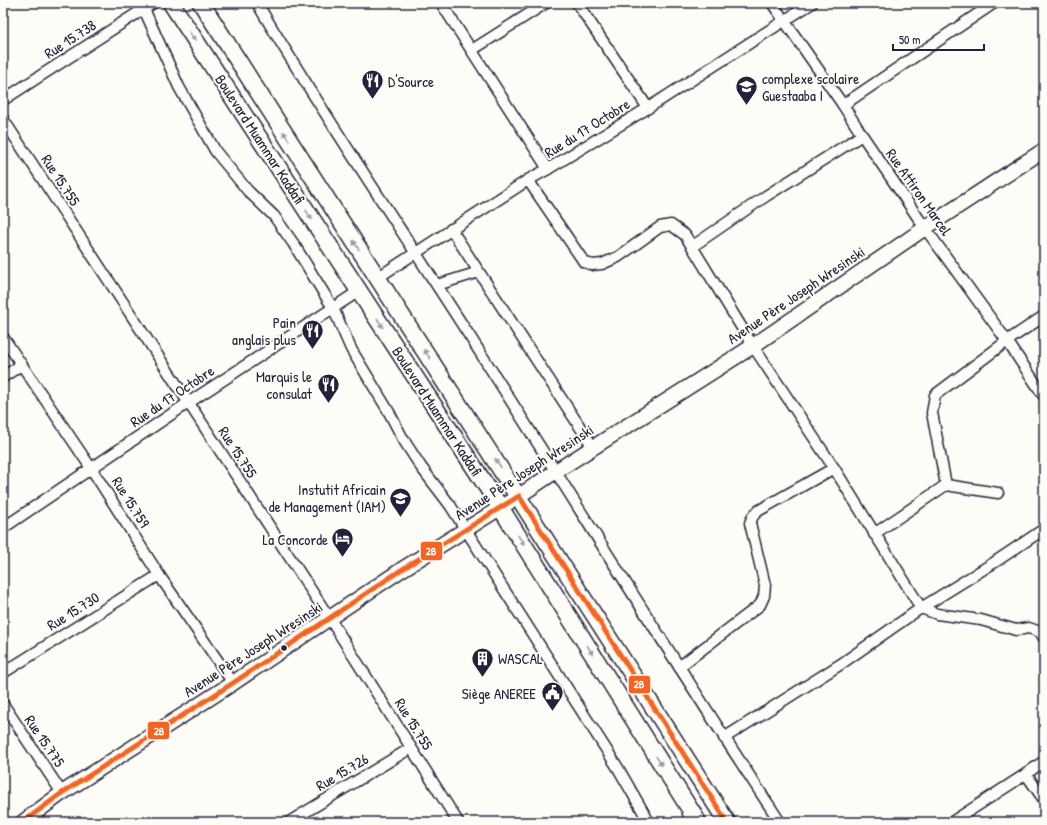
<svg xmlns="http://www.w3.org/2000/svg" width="1047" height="825" font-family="'Patrick Hand',sans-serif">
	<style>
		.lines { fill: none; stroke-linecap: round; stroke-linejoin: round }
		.street-casing { stroke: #22223b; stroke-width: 13 }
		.secondary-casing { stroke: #22223b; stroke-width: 17 }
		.primary-casing { stroke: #22223b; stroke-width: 19 }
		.highway-casing { stroke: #22223b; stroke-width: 21 }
		.street { stroke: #fdfcf7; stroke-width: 10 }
		.secondary { stroke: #fdfcf7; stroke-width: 14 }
		.primary { stroke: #fdfcf7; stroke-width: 16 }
		.highway { stroke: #fdfcf7; stroke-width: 18 }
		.bus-1-casing { stroke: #fdfcf7; stroke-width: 8 }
		.bus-1 { stroke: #f26522; stroke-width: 5 }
		.oneway { fill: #9a9aa2 }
		.bus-dot { fill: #22223b; stroke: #fdfcf7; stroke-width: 1.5 }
		.labels { text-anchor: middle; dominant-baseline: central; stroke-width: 4; stroke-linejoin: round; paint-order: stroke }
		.street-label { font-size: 15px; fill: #22223b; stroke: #fdfcf7 }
		.poi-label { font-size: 15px; fill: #22223b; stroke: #fdfcf7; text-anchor: end }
		.line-badge { stroke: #fdfcf7; stroke-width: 1.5 }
		.badge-label { font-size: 11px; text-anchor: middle; font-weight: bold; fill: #fff }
	</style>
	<rect width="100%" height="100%" fill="#fdfcf7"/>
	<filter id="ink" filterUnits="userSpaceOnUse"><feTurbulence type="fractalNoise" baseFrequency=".025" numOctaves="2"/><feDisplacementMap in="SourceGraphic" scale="8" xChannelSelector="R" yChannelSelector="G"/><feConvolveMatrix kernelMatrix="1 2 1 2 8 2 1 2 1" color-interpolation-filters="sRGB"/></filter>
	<g filter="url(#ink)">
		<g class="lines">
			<defs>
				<g id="street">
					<polyline points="140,3 144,9 179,87 216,152 248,191 274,216 293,243 333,308 351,349 389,412 403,439 421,467 450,505 618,768 649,822"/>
					<path d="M257,3C328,123 408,239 483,357C582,512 678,669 780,822"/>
					<polyline points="441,3 548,169"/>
					<polyline points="577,3 648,108"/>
					<polyline points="772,3 843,105 862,135 925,228 1007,341 1044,396"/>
					<polyline points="472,50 546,3"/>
					<polyline points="3,100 153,3"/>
					<polyline points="843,105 994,3"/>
					<polyline points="3,119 330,619 458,822"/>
					<polyline points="528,180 584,262 592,265 602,264 618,257 660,227 671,225 685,235 753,346 834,468 921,608 937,614 981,620 1016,630 1029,628 1040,632 1044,638"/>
					<polyline points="451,229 593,447"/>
					<polyline points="693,246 766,196 862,135"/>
					<polyline points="377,278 528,180 548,169 648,108 812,3"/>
					<polyline points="437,285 479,272"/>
					<polyline points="3,337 91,468 159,575 233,683"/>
					<polyline points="3,377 21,365"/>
					<polyline points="998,493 946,485 932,413 935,395 1007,341 1044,316"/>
					<polyline points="3,528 188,403 359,291"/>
					<polyline points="874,534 946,485"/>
					<polyline points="679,667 760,605 764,596 765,585 750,523 753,516 758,511 834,468"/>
					<polyline points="3,673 159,575"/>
					<polyline points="3,704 62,793"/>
					<polyline points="724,738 841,664 921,608 995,562 1044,529"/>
					<polyline points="1026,774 1044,800"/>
					<polyline points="289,822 411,748"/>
					<polyline points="952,822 1026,774 1044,761"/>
				</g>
				<polyline id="secondary" points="23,822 62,793 233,683 401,570 519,496 556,471 753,346 925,228 1044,150"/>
				<g id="primary">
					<polyline points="171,3 500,507 698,822"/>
					<path d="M201,3C376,276 553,548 727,822"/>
				</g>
				<polyline id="highway" points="692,813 695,822"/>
			</defs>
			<!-- street casing -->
			<use href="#street" class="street-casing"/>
			<!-- secondary casing -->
			<use href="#secondary" class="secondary-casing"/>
			<!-- primary casing -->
			<use href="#primary" class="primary-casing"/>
			<!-- highway casing -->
			<use href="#highway" class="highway-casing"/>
			<!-- street -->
			<use href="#street" class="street"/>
			<!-- secondary -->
			<use href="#secondary" class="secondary"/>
			<!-- primary -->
			<use href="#primary" class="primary"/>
			<!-- highway -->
			<use href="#highway" class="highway"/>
			<defs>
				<polyline id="bus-1" points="23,822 62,793 233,683 401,570 519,496 727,822"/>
			</defs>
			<!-- bus-1 casing -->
			<use href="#bus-1" class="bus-1-casing"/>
			<!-- bus-1 -->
			<use href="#bus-1" class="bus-1"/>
		</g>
		<!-- one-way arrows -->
		<defs><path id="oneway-solid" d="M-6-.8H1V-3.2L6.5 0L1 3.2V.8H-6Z"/></defs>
		<g class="oneway">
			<use href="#oneway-solid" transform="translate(192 36) rotate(57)"/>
			<use href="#oneway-solid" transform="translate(286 136) rotate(-123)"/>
			<use href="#oneway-solid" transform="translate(309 215) rotate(57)"/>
			<use href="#oneway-solid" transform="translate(356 245) rotate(-123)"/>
			<use href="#oneway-solid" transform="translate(380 323) rotate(57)"/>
			<use href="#oneway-solid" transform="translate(427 354) rotate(-123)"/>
			<use href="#oneway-solid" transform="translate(498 463) rotate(-123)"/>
			<use href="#oneway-solid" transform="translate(521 540) rotate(58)"/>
			<use href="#oneway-solid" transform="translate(590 650) rotate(58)"/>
			<use href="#oneway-solid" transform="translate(659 761) rotate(58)"/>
		</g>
	</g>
	<!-- icons -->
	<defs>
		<symbol id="restaurant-pin" viewBox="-11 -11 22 30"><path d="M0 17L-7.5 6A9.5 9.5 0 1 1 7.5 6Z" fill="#22223b" stroke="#fdfcf7"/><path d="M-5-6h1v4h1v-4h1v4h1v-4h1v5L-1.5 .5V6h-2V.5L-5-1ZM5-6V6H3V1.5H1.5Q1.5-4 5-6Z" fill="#fff"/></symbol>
		<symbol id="school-pin" viewBox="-11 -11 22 30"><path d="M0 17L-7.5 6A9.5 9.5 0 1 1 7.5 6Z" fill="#22223b" stroke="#fdfcf7"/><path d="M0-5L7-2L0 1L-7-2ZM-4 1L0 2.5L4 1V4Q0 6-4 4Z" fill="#fff"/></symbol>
		<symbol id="university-pin" viewBox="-11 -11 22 30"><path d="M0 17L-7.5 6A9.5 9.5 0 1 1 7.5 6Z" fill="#22223b" stroke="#fdfcf7"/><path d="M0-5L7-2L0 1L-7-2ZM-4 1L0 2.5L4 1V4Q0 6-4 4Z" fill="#fff"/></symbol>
		<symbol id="hotel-pin" viewBox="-11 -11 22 30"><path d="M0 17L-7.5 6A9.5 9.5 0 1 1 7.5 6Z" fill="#22223b" stroke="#fdfcf7"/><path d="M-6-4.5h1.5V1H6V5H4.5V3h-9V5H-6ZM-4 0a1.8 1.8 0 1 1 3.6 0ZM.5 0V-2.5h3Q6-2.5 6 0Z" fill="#fff"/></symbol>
		<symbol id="building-pin" viewBox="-11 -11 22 30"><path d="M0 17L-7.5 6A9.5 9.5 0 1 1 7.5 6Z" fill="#22223b" stroke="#fdfcf7"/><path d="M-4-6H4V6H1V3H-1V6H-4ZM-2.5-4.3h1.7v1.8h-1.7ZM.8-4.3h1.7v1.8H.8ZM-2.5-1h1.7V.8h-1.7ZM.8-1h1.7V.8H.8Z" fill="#fff"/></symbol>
		<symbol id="civic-pin" viewBox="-11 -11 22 30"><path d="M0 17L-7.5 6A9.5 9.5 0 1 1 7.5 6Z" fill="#22223b" stroke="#fdfcf7"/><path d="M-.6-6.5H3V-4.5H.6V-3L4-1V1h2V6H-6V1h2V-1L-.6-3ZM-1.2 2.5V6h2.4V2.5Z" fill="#fff"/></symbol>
	</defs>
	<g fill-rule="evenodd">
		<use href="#restaurant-pin" x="360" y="68" width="25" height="34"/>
		<use href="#school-pin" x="734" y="74" width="25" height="34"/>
		<use href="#restaurant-pin" x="300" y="318" width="25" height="34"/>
		<use href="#restaurant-pin" x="316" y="372" width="25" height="34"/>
		<use href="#university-pin" x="388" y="486" width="25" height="34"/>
		<use href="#hotel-pin" x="330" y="526" width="25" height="34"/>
		<use href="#building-pin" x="470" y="646" width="25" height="34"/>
		<use href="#civic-pin" x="540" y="680" width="25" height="34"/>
	</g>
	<!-- markers -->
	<circle class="bus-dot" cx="284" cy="648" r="3.5"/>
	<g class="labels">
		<!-- street labels -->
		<g class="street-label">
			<text transform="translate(70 39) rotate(-33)">Rue 15.738</text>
			<text transform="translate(587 128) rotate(-32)">Rue du 17 Octobre</text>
			<text transform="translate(260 139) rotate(57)">Boulevard Muammar Kaddafi</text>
			<text transform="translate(61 180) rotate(57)">Rue 15.755</text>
			<text transform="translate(919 192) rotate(55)">Rue Attiron Marcel</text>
			<text transform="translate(796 295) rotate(-34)">Avenue Père Joseph Wresinski</text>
			<text transform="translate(172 396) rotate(-34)">Rue du 17 Octobre</text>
			<text transform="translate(437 411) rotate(57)">Boulevard Muammar Kaddafi</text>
			<text transform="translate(238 452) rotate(57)">Rue 15.755</text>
			<text transform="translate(524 472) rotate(-33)">Avenue Père Joseph Wresinski</text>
			<text transform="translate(131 502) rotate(58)">Rue 15.759</text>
			<text transform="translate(73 611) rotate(-32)">Rue 15.730</text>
			<text transform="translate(253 649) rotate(-33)">Avenue Père Joseph Wresinski</text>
			<text transform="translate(414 724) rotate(58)">Rue 15.755</text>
			<text transform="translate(45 741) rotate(56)">Rue 15.775</text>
			<text transform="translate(342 772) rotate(-31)">Rue 15.726</text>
		</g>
		<!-- poi labels -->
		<g class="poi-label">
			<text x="762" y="78" text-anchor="start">complexe scolaire<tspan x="762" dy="17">Guestaaba I</tspan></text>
			<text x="388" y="81" text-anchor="start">D'Source</text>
			<text x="296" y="322">Pain<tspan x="296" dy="17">anglais plus</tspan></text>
			<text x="312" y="376">Marquis le<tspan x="312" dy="17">consulat</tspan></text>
			<text x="386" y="489">Instutit Africain<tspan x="386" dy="17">de Management (IAM)</tspan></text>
			<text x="328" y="539">La Concorde</text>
			<text x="498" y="658" text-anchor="start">WASCAL</text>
			<text x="536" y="693">Siège ANEREE</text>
		</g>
	</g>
	<g class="line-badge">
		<rect x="420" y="541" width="23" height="20" rx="4" fill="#f26522"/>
		<rect x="628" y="675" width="23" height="19" rx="4" fill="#f26522"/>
		<rect x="147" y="721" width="23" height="19" rx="4" fill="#f26522"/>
	</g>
	<g class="badge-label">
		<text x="431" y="555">2B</text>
		<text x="639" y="688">2B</text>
		<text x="159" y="735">2B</text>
	</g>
	<!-- margin -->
	<rect width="1047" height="825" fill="none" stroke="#fdfcf7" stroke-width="16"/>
	<rect x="8" y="8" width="1031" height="809" fill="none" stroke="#22223b" stroke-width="1.5" filter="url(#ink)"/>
	<!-- scale -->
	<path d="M893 44v6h91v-6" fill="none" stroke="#22223b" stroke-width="2"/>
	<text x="899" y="44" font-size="12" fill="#22223b" stroke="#fdfcf7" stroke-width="3" paint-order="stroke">50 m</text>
</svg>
